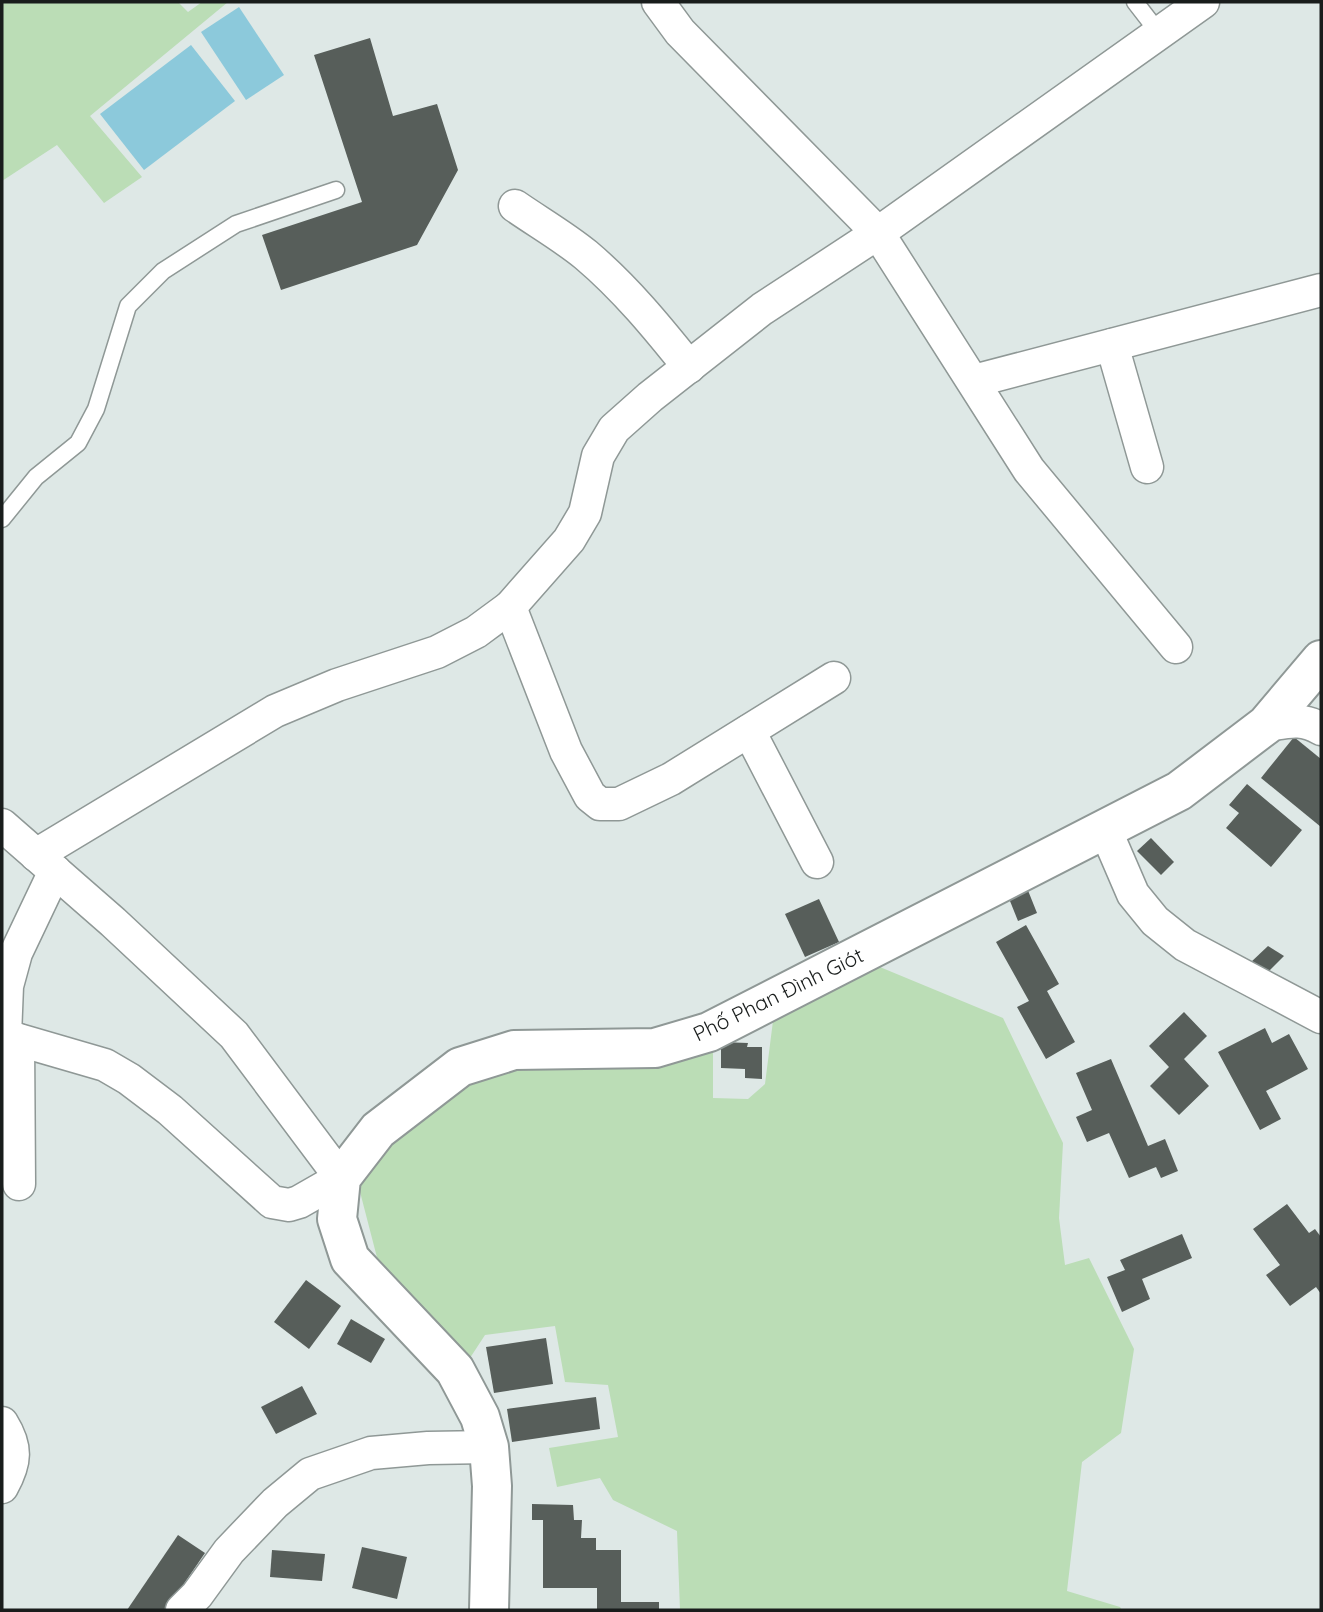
<svg xmlns="http://www.w3.org/2000/svg" width="1323" height="1612" font-family="Quicksand,sans-serif">
	<style>
		.green { fill: #bbddb6 }
		.water { fill: #8cc9db }
		.building { fill: #575e5a }
		.lines { fill: none; stroke-linecap: round; stroke-linejoin: round }
		.service-casing { stroke: #8f9896; stroke-width: 19 }
		.minor-casing { stroke: #8f9896; stroke-width: 35 }
		.tertiary-casing { stroke: #8f9896; stroke-width: 42 }
		.service { stroke: #fff; stroke-width: 16 }
		.minor { stroke: #fff; stroke-width: 32 }
		.tertiary { stroke: #fff; stroke-width: 38 }
		.labels { text-anchor: middle; dominant-baseline: central; stroke-width: 7; stroke-linejoin: round; paint-order: stroke }
		.street-label { font-size: 21px; fill: #191d1c; stroke: #fff }
	</style>
	<rect width="100%" height="100%" fill="#dee8e6"/>
	<!-- green -->
	<g class="green">
		<polygon points="2,2 178,2 188,12 202,2 228,2 90,116 142,177 104,203 57,145 2,181"/>
		<polygon points="875,965 1003,1018 1063,1143 1059,1218 1065,1265 1089,1258 1134,1349 1121,1433 1082,1462 1067,1591 1120,1607 1122,1610 680,1610 677,1531 613,1500 600,1478 557,1487 549,1448 618,1437 608,1385 565,1382 555,1326 485,1335 468,1361 380,1269 359,1188 386,1147 472,1081 521,1067 655,1068 713,1050 713,1098 748,1099 765,1084 774,1013"/>
	</g>
	<!-- water -->
	<g class="water">
		<polygon points="239,7 284,75 246,100 201,32"/>
		<polygon points="191,45 235,101 144,170 100,114"/>
	</g>
	<!-- building -->
	<g class="building">
		<polygon points="370,38 393,116 437,104 458,170 417,245 281,290 262,235 362,202 314,55"/>
		<polygon points="1294,737 1321,759 1321,827 1261,778"/>
		<polygon points="1247,784 1302,830 1271,867 1226,828 1239,813 1229,805"/>
		<polygon points="1151,838 1174,862 1161,875 1137,851"/>
		<polygon points="1027,888 1037,913 1018,921 1008,896"/>
		<polygon points="819,899 839,942 805,957 785,914"/>
		<polygon points="1026,925 1059,984 1047,991 1075,1042 1046,1059 1017,1007 1029,1001 996,942"/>
		<polygon points="1268,946 1284,956 1265,975 1250,963"/>
		<polygon points="1184,1012 1207,1036 1184,1059 1209,1086 1179,1115 1150,1086 1169,1067 1149,1046"/>
		<polygon points="1265,1028 1272,1043 1289,1034 1308,1069 1266,1091 1281,1119 1260,1130 1218,1052"/>
		<polygon points="721,1042 748,1043 747,1047 762,1047 762,1079 745,1078 745,1069 721,1068"/>
		<polygon points="1111,1059 1148,1146 1165,1139 1178,1171 1161,1178 1156,1167 1129,1178 1109,1133 1087,1142 1076,1117 1092,1110 1076,1073"/>
		<polygon points="1287,1204 1309,1233 1315,1229 1321,1237 1321,1294 1316,1287 1290,1306 1266,1275 1280,1265 1253,1229"/>
		<polygon points="1182,1234 1192,1258 1142,1279 1150,1299 1122,1312 1107,1277 1125,1270 1120,1260"/>
		<polygon points="306,1280 341,1306 309,1349 274,1322"/>
		<polygon points="351,1319 385,1339 371,1363 337,1344"/>
		<polygon points="546,1338 553,1384 494,1393 486,1347"/>
		<polygon points="302,1386 317,1414 276,1434 261,1407"/>
		<polygon points="596,1397 600,1429 512,1442 507,1409"/>
		<polygon points="532,1504 573,1505 574,1520 582,1520 581,1538 596,1538 596,1550 621,1550 621,1602 659,1602 659,1610 597,1610 597,1588 543,1588 543,1520 532,1520"/>
		<polygon points="178,1535 205,1553 166,1610 127,1610"/>
		<polygon points="362,1547 407,1557 397,1599 352,1588"/>
		<polygon points="272,1550 325,1554 322,1581 270,1577"/>
	</g>
	<g class="lines">
		<defs>
			<g id="service">
				<polyline points="1135,2 1159,33"/>
				<polyline points="2,519 36,477 78,443 96,409 128,306 163,271 236,224 336,190"/>
			</g>
			<g id="minor">
				<polyline points="658,2 680,32 878,233 1029,470 1176,647"/>
				<path d="M515,206C538,222 564,237 586,255C625,288 657,327 689,367"/>
				<polyline points="1112,345 1147,467"/>
				<polyline points="974,381 1321,290"/>
				<polyline points="510,607 566,751 590,796 600,804 619,804 671,779 834,678"/>
				<path d="M1266,725C1287,722 1302,717 1321,729"/>
				<polyline points="749,731 817,862"/>
				<polyline points="2,825 113,922 234,1035 341,1178 299,1202 289,1205 272,1202 170,1110 129,1079 105,1065 2,1035"/>
				<polyline points="1105,829 1133,894 1155,921 1185,945 1321,1017"/>
				<polyline points="36,855 275,711 337,685 437,652 476,632 510,607 569,540 585,513 598,456 614,429 650,397 762,309 878,233 1203,2"/>
				<polyline points="5,1036 7,986 16,953 55,871"/>
				<polyline points="18,1040 19,1184"/>
				<path d="M2,1423C17,1447 16,1462 2,1487"/>
				<polyline points="182,1610 197,1595 229,1551 275,1503 310,1474 371,1453 428,1448 489,1447"/>
			</g>
			<polyline id="tertiary" points="489,1610 492,1486 489,1447 480,1417 455,1370 350,1259 337,1219 341,1178 378,1130 460,1067 514,1050 655,1048 709,1032 1179,791 1266,725 1321,660"/>
		</defs>
		<!-- service casing -->
		<use href="#service" class="service-casing"/>
		<!-- minor casing -->
		<use href="#minor" class="minor-casing"/>
		<!-- tertiary casing -->
		<use href="#tertiary" class="tertiary-casing"/>
		<!-- service -->
		<use href="#service" class="service"/>
		<!-- minor -->
		<use href="#minor" class="minor"/>
		<!-- tertiary -->
		<use href="#tertiary" class="tertiary"/>
	</g>
	<g class="labels">
		<!-- street labels -->
		<g class="street-label">
			<text transform="translate(778 994) rotate(-26)">Phố Phan Đình Giót</text>
		</g>
	</g>
	<!-- border -->
	<rect width="1323" height="1612" fill="none" stroke="#191d1c" stroke-width="7"/>
</svg>
